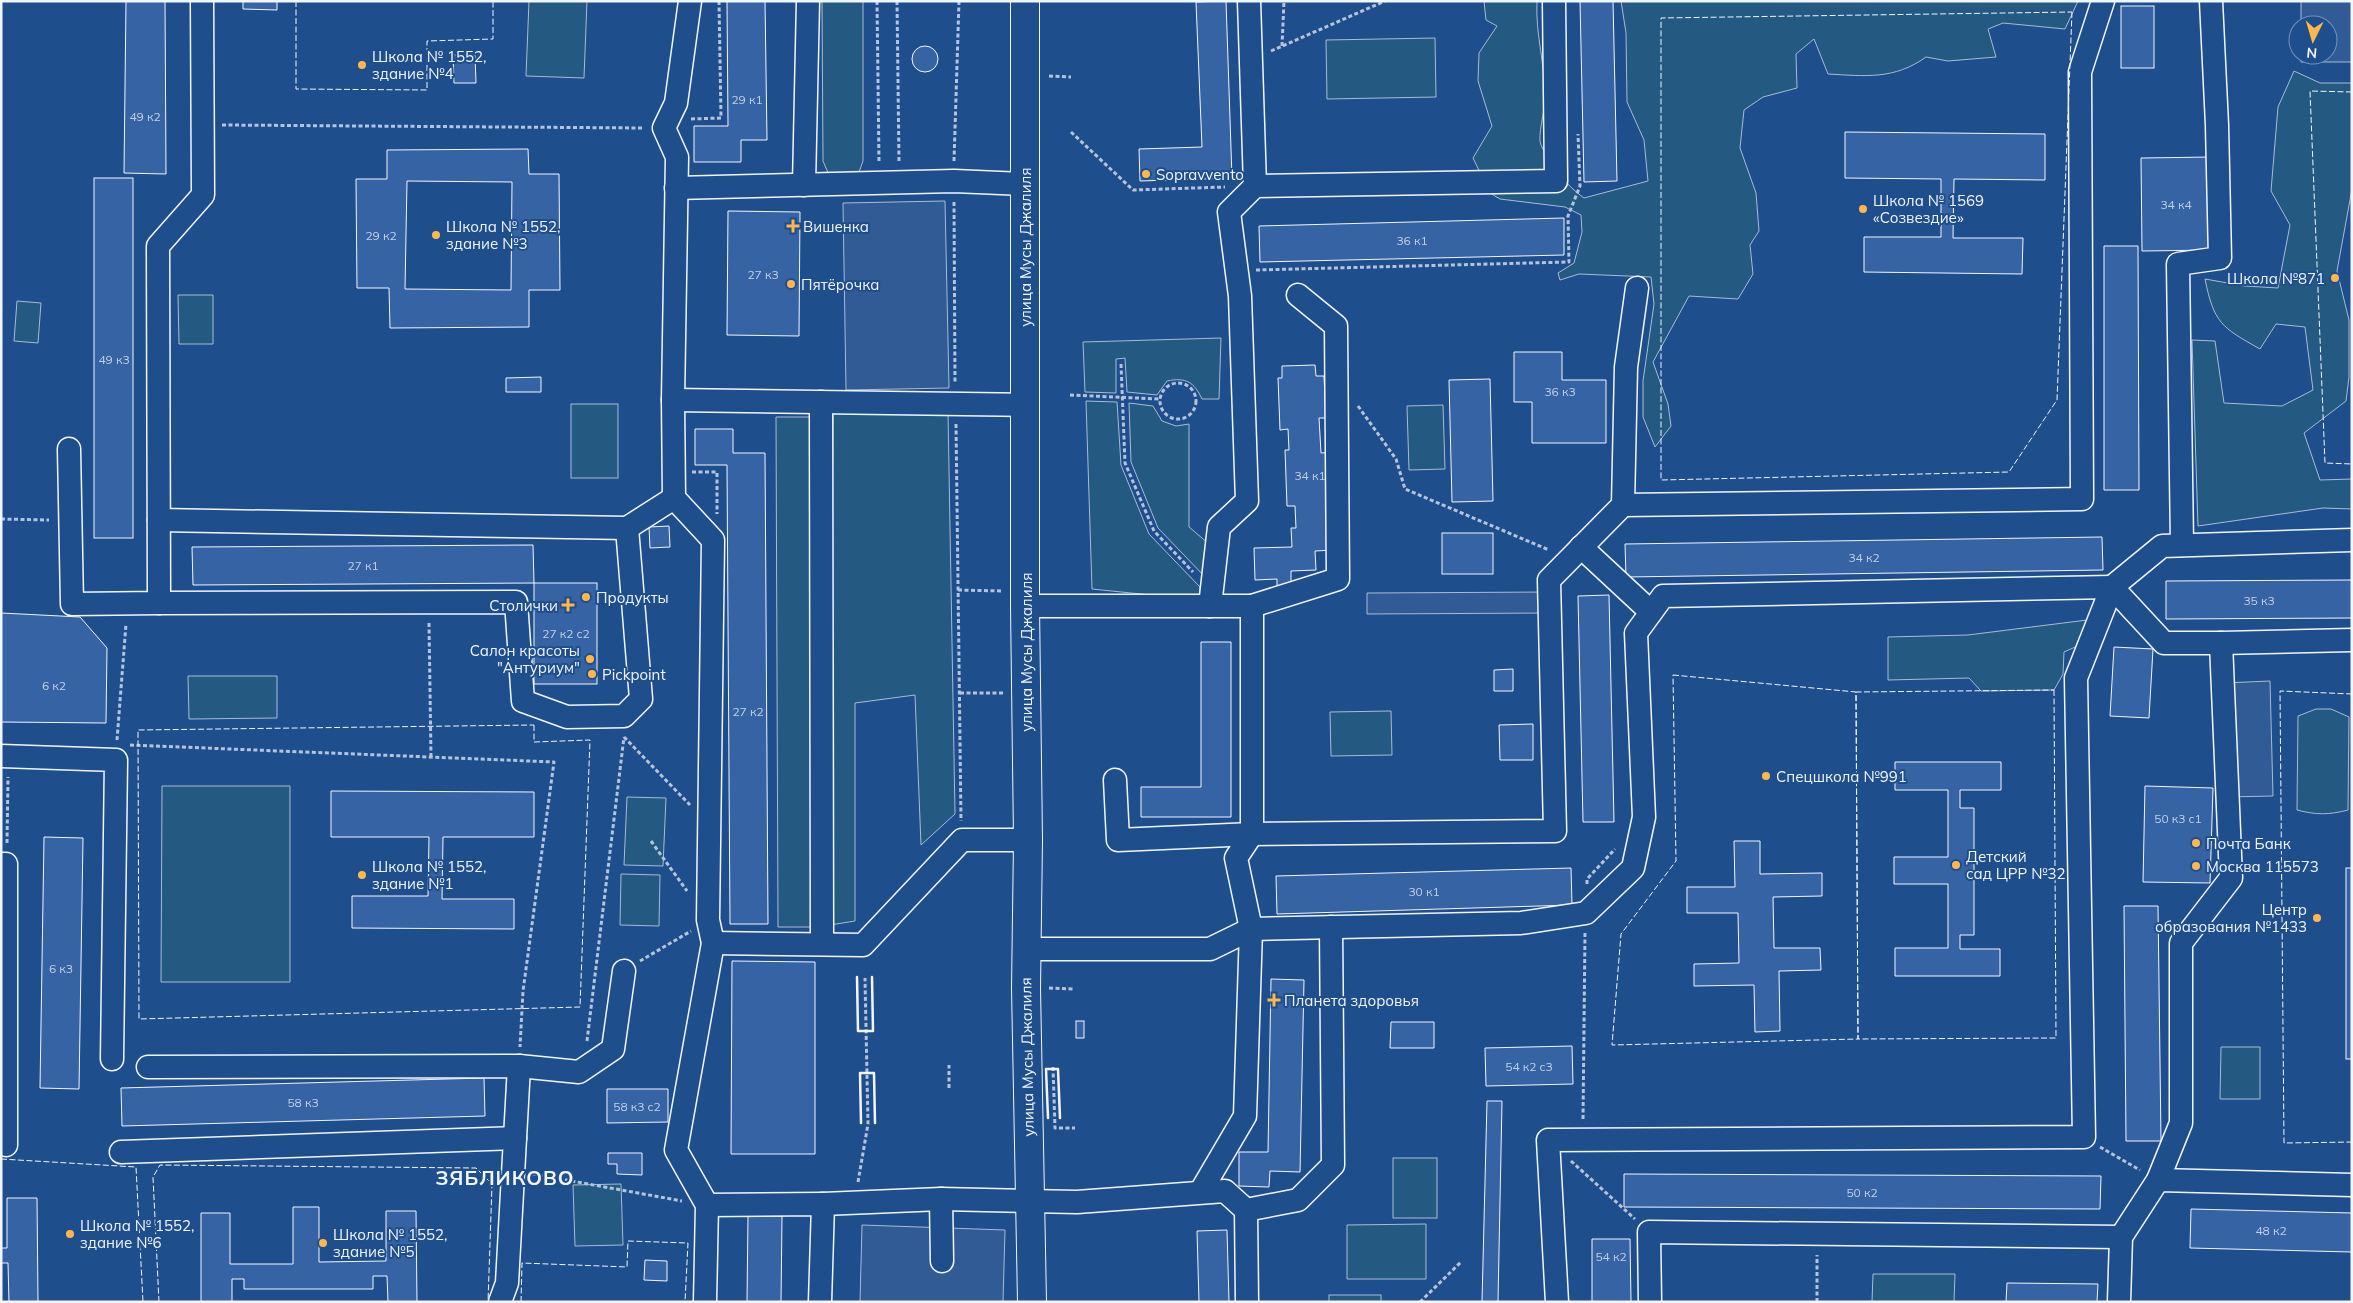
<svg xmlns="http://www.w3.org/2000/svg" width="2353" height="1303" font-family="Mulish,sans-serif">
	<style>
		.green { fill: #245a82; stroke: #a8bbd7 }
		.parking { fill: #305b95; stroke: #a8bbd7 }
		.building { fill: #3563a3; stroke: #f2f6ff; fill-rule: evenodd }
		.lines { fill: none; stroke-linecap: round; stroke-linejoin: round }
		.minor-casing { stroke: #f2f6ff; stroke-width: 25 }
		.major-casing { stroke: #f2f6ff; stroke-width: 30 }
		.path { stroke: #b3c4dc; stroke-width: 3; stroke-dasharray: 4 2.5; stroke-linecap: butt }
		.minor { stroke: #1f4e8c; stroke-width: 22 }
		.major { stroke: #1f4e8c; stroke-width: 28 }
		.fence { stroke: #f2f6ff; stroke-width: 1; stroke-dasharray: 6 2.5; stroke-linecap: butt }
		.wall { stroke: #f2f6ff; stroke-width: 2.5 }
		.poi-dot { fill: #ffb74d; stroke: #1f4e8c; stroke-width: 2 }
		.labels { text-anchor: middle; dominant-baseline: central; stroke-width: 4; stroke-linejoin: round; paint-order: stroke }
		.number-label { font-size: 12px; fill: #c3d1e8 }
		.poi-label { font-size: 15px; fill: #f2f6ff; stroke: #1f4e8c; text-anchor: start }
		.street-label { font-size: 15px; fill: #f2f6ff; stroke: #1f4e8c }
		.district-label { font-size: 20px; font-weight: bold; letter-spacing: 1px; fill: #f2f6ff; stroke: #1f4e8c }
	</style>
	<rect width="100%" height="100%" fill="#1f4e8c"/>
	<!-- green -->
	<g class="green">
		<polygon points="529,1 587,1 584,78 526,76"/>
		<polygon points="822,1 863,1 863,161 858,175 829,175 823,161"/>
		<path d="M1484,1H1537C1535,34 1546,67 1545,100C1545,111 1537,136 1541,145C1551,167 1565,184 1584,198L1648,181L1644,140L1627,102L1626,33L1621,1H2078L2065,29L2003,23L1988,29L1996,57L1948,61L1926,57C1894,80 1865,76 1828,74L1814,39L1796,54L1797,88L1763,97L1744,110L1740,148L1756,193L1759,231L1750,245L1753,274L1738,299L1689,296L1653,362L1668,404L1671,426L1655,447L1643,417V381L1654,304L1651,277L1579,274L1560,280L1558,273L1574,263L1582,232L1581,215L1565,207L1500,199L1490,193L1473,158L1492,126L1478,81L1479,53L1497,26L1486,20Z"/>
		<polygon points="1435,38 1436,97 1327,99 1326,40"/>
		<path d="M2294,71L2320,83H2352V189L2337,271L2349,320V377L2346,401L2304,433L2320,480L2352,479V509L2323,508L2198,526L2192,340L2215,341L2224,403L2282,406L2313,390L2305,327L2276,324L2260,349C2221,327 2214,323 2205,279L2245,286L2278,288L2290,225L2271,191L2278,107Z"/>
		<polygon points="178,295 213,295 213,344 179,344"/>
		<polygon points="17,301 41,303 38,343 14,341"/>
		<path d="M1221,338L1219,399H1202C1194,382 1186,377 1167,381L1157,395L1127,392L1125,358L1116,359V393L1085,392L1083,342Z"/>
		<polygon points="1086,401 1117,402 1121,465 1149,534 1200,587 1200,600 1092,589"/>
		<polygon points="1129,403 1153,406 1162,421 1176,426 1189,424 1189,527 1209,544 1207,579 1158,528 1131,462"/>
		<rect x="571" y="404" width="47" height="74"/>
		<polygon points="1443,405 1445,469 1409,470 1407,406"/>
		<polygon points="833,409 948,412 955,814 921,845 915,695 855,703 855,921 830,925"/>
		<polygon points="776,417 813,417 815,927 778,927"/>
		<polygon points="2087,620 2082,644 2064,652 2063,674 2054,690 1981,691 1969,678 1888,680 1888,637 1968,635"/>
		<polygon points="188,676 277,676 277,718 189,719"/>
		<path d="M2316,709H2331L2349,717L2348,810C2329,815 2316,815 2297,810L2298,716Z"/>
		<polygon points="1391,711 1392,755 1331,756 1330,712"/>
		<polygon points="162,786 290,786 290,982 161,982"/>
		<polygon points="627,797 666,798 663,866 624,865"/>
		<polygon points="621,874 660,875 659,926 620,925"/>
		<polygon points="2221,1047 2260,1047 2260,1099 2220,1099"/>
		<rect x="1393" y="1158" width="44" height="60"/>
		<polygon points="621,1184 623,1245 575,1246 573,1185"/>
		<polygon points="1426,1224 1426,1279 1347,1279 1347,1225"/>
		<polygon points="1873,1274 1955,1274 1954,1302 1872,1302"/>
		<rect x="1329" y="1295" width="52" height="7"/>
	</g>
	<!-- parking -->
	<g class="parking">
		<polygon points="2301,1 2352,1 2352,62 2301,62 2301,55 2328,55 2328,25 2301,25"/>
		<polygon points="945,201 949,388 846,390 843,203"/>
		<polygon points="1550,592 1550,613 1367,614 1367,593"/>
		<polygon points="2270,681 2273,796 2227,797 2224,683"/>
		<polygon points="862,1225 1005,1230 1003,1302 860,1302"/>
	</g>
	<!-- building -->
	<g class="building">
		<polygon points="126,1 165,1 166,174 124,173"/>
		<polygon points="243,1 277,1 277,10 243,9"/>
		<polygon points="727,1 765,1 767,140 741,140 741,162 694,162 694,126 728,126"/>
		<polygon points="1226,1 1232,178 1140,181 1139,149 1202,147 1196,2"/>
		<polygon points="1580,1 1613,1 1617,181 1584,182"/>
		<rect x="2121" y="6" width="33" height="62"/>
		<circle cx="925" cy="59" r="13"/>
		<polygon points="453,55 475,55 476,83 454,83"/>
		<polygon points="1845,132 2045,134 2045,180 1954,179 1953,238 2023,238 2022,274 1864,272 1864,237 1941,237 1941,179 1845,178"/>
		<path d="M528,149L529,174H559L560,290H529V327L390,328L389,288H357L356,179H387V150ZM407,181L512,182L511,290L405,289Z"/>
		<polygon points="2211,157 2212,250 2142,251 2141,158"/>
		<rect x="94" y="178" width="39" height="360"/>
		<polygon points="728,211 800,212 799,336 727,335"/>
		<polygon points="1564,218 1564,255 1260,262 1259,226"/>
		<polygon points="2104,246 2138,246 2139,490 2104,490"/>
		<polygon points="1514,352 1562,352 1562,380 1606,380 1606,443 1532,443 1532,402 1514,402"/>
		<polygon points="1315,365 1316,376 1324,376 1326,418 1319,418 1321,453 1332,452 1334,550 1315,551 1316,570 1291,571 1291,591 1277,592 1277,579 1255,580 1254,548 1292,547 1291,528 1296,528 1295,506 1287,506 1285,450 1289,450 1288,429 1280,430 1278,378 1282,378 1282,366"/>
		<polygon points="541,377 541,392 506,392 506,378"/>
		<polygon points="1490,379 1493,501 1452,502 1449,380"/>
		<polygon points="695,429 733,429 733,453 765,453 768,924 730,924 727,465 695,465"/>
		<polygon points="669,526 670,547 650,548 649,527"/>
		<rect x="1442" y="533" width="51" height="41"/>
		<polygon points="2102,537 2103,570 1626,577 1625,544"/>
		<polygon points="533,545 534,583 193,585 192,547"/>
		<polygon points="2352,580 2352,618 2166,619 2166,581"/>
		<rect x="534" y="583" width="63" height="101"/>
		<polygon points="1609,595 1614,822 1583,822 1578,596"/>
		<polygon points="1,613 80,617 107,648 106,723 1,722"/>
		<polygon points="1201,642 1231,642 1231,817 1141,817 1141,787 1201,787"/>
		<polygon points="2114,647 2153,649 2149,718 2110,716"/>
		<polygon points="1513,669 1513,691 1494,691 1494,670"/>
		<polygon points="1533,724 1533,760 1500,760 1499,725"/>
		<polygon points="1895,762 2001,762 2001,790 1960,790 1960,808 1974,808 1974,935 1960,935 1960,949 2000,949 2000,976 1895,976 1895,948 1948,948 1948,884 1894,884 1894,857 1948,857 1948,790 1895,790"/>
		<polygon points="2145,786 2213,788 2210,883 2143,882"/>
		<polygon points="331,791 534,792 534,837 443,837 442,899 514,899 514,929 352,928 352,896 428,896 429,837 331,837"/>
		<polygon points="44,837 83,838 79,1089 40,1088"/>
		<polygon points="1734,841 1760,841 1760,874 1822,873 1822,896 1773,897 1774,948 1820,948 1821,970 1779,971 1780,1031 1755,1032 1754,985 1694,986 1694,964 1739,963 1738,913 1687,913 1687,887 1735,887"/>
		<polygon points="1571,868 1572,905 1277,914 1276,876"/>
		<rect x="2346" y="868" width="6" height="191"/>
		<polygon points="2124,906 2158,906 2161,1141 2126,1141"/>
		<polygon points="732,961 815,962 815,1154 731,1154"/>
		<polygon points="1271,979 1304,980 1300,1172 1270,1171 1269,1187 1239,1186 1239,1152 1268,1152"/>
		<rect x="1076" y="1021" width="8" height="17"/>
		<polygon points="1391,1022 1434,1022 1434,1048 1390,1048"/>
		<polygon points="1572,1046 1573,1084 1486,1086 1485,1048"/>
		<polygon points="484,1078 485,1116 122,1126 121,1088"/>
		<polygon points="607,1089 668,1089 668,1122 607,1123"/>
		<polygon points="1487,1101 1502,1101 1498,1302 1482,1302"/>
		<polygon points="608,1153 642,1153 642,1175 617,1174 617,1164 608,1164"/>
		<polygon points="1624,1174 2101,1176 2100,1209 1624,1207"/>
		<polygon points="7,1198 37,1198 38,1302 9,1302 8,1263 1,1263 1,1248 7,1248"/>
		<polygon points="293,1207 319,1207 319,1262 386,1261 386,1211 416,1211 417,1302 388,1302 387,1276 373,1276 373,1289 244,1289 244,1279 232,1279 232,1302 201,1302 201,1213 230,1213 230,1264 293,1264"/>
		<polygon points="2191,1209 2352,1213 2352,1252 2190,1248"/>
		<polygon points="748,1216 782,1216 781,1302 747,1302"/>
		<polygon points="1227,1230 1229,1302 1199,1302 1197,1231"/>
		<polygon points="1592,1239 1630,1239 1631,1302 1592,1302"/>
		<polygon points="645,1260 667,1261 667,1281 644,1280"/>
		<polygon points="2007,1283 2098,1284 2097,1302 2006,1302"/>
	</g>
	<g class="lines">
		<defs>
			<g id="minor">
				<polyline points="690,1 676,103 664,128 677,157 673,400 674,498 713,540 708,920 713,943 676,1150 707,1205 705,1302"/>
				<polyline points="1249,1 1255,186"/>
				<polyline points="804,185 808,1"/>
				<polyline points="676,188 954,181 1025,184"/>
				<polyline points="673,400 1027,405"/>
				<polyline points="821,402 822,944"/>
				<polyline points="69,449 72,604 159,603 158,246 203,195 202,1"/>
				<polyline points="1623,505 2082,499 2080,72 2103,1"/>
				<polyline points="159,520 627,528 674,498"/>
				<polyline points="2182,545 2178,264 2220,258 2217,125 2211,1"/>
				<polyline points="1581,547 1651,612"/>
				<polyline points="159,603 516,602 523,701 567,717 624,716 641,699 627,528"/>
				<polyline points="1025,606 1252,606"/>
				<polyline points="1210,606 1219,527 1247,501 1240,296 1229,212 1255,186 1556,181 1554,1"/>
				<polyline points="1,756 116,760 112,1059"/>
				<polyline points="1115,780 1118,840 1252,834 1555,831 1549,580 1623,505 1626,367 1637,288"/>
				<polyline points="1,864 6,864 6,1145"/>
				<polyline points="713,943 863,945 962,840 1028,840"/>
				<polyline points="1027,949 1210,949 1251,929 1521,923 1586,913 1633,868 1644,817 1636,633 1663,596 2112,587 2164,643 2221,643"/>
				<polyline points="519,1066 579,1072 613,1049 624,971"/>
				<polyline points="148,1067 519,1066 507,1283 500,1302"/>
				<polyline points="121,1152 515,1138"/>
				<polyline points="2158,1180 2181,1123 2181,943 2231,878 2221,643 2352,640"/>
				<polyline points="1201,1191 1245,1116 1251,929 1236,858 1252,834 1252,606 1338,579 1336,326 1298,295"/>
				<polyline points="941,1199 942,1261"/>
				<polyline points="823,1204 941,1199 1077,1202 1225,1191 1246,1210 1247,1302"/>
				<polyline points="707,1205 823,1204 820,1302"/>
				<polyline points="1246,1210 1298,1200 1333,1165 1331,927"/>
				<polyline points="1557,1302 1548,1140 2084,1137 2076,678 2112,587 2162,546 2352,540"/>
				<polyline points="1650,1302 1649,1232 2121,1237"/>
				<polyline points="2119,1302 2121,1237 2158,1180 2352,1185"/>
			</g>
			<polyline id="major" points="1025,1 1025,606 1028,840 1026,988 1032,1302"/>
		</defs>
		<!-- minor casing -->
		<use href="#minor" class="minor-casing"/>
		<!-- major casing -->
		<use href="#major" class="major-casing"/>
		<!-- path -->
		<g class="path">
			<polyline points="877,1 879,162"/>
			<polyline points="897,1 899,162"/>
			<polyline points="1282,46 1284,1"/>
			<polyline points="1271,51 1385,1"/>
			<polyline points="1049,76 1071,77"/>
			<polyline points="691,119 721,118 719,1"/>
			<polyline points="222,125 643,128"/>
			<polyline points="1071,132 1133,190 1225,187"/>
			<polyline points="954,161 959,1"/>
			<polyline points="954,202 955,383"/>
			<polyline points="1256,270 1569,262 1568,216 1580,186 1578,134"/>
			<polyline points="1121,364 1125,463 1154,531 1193,572"/>
			<circle cx="1178" cy="401" r="18"/>
			<polyline points="1070,395 1159,399"/>
			<polyline points="1358,406 1396,459 1405,489 1549,550"/>
			<polyline points="956,424 961,821"/>
			<polyline points="692,472 717,472 717,514"/>
			<polyline points="1,519 49,520"/>
			<polyline points="958,590 1003,591"/>
			<polyline points="429,623 431,757"/>
			<polyline points="960,693 1004,693"/>
			<polyline points="624,737 690,805"/>
			<polyline points="117,740 126,624"/>
			<polyline points="130,745 554,762 523,991 520,1047"/>
			<polyline points="651,841 687,891"/>
			<polyline points="7,843 8,777"/>
			<polyline points="1587,884 1587,879 1615,849"/>
			<polyline points="640,961 691,931"/>
			<polyline points="1049,988 1073,989"/>
			<polyline points="587,1041 624,737"/>
			<polyline points="1053,1067 1055,1128 1075,1128"/>
			<polyline points="949,1088 949,1065"/>
			<polyline points="1583,1119 1585,933"/>
			<polyline points="2100,1147 2140,1170"/>
			<polyline points="1571,1161 1635,1219"/>
			<polyline points="533,1174 682,1201"/>
			<polyline points="858,1182 868,1124 865,978"/>
			<polyline points="1420,1302 1461,1262"/>
			<polyline points="1817,1302 1817,1255"/>
		</g>
		<!-- minor -->
		<use href="#minor" class="minor"/>
		<!-- major -->
		<use href="#major" class="major"/>
		<!-- fence -->
		<g class="fence">
			<polyline points="296,1 296,89 427,90 427,41 493,39 493,1"/>
			<polygon points="2072,12 2057,400 2009,472 1661,480 1661,18"/>
			<polyline points="2352,92 2310,91 2325,463 2352,464"/>
			<polygon points="1673,675 1856,692 1858,1039 1612,1045 1621,934 1676,861"/>
			<polygon points="2054,690 2056,1038 1858,1039 1856,692"/>
			<polyline points="2352,694 2280,691 2284,1143 2352,1142"/>
			<polygon points="534,725 534,742 590,740 580,1007 139,1019 138,730"/>
			<polyline points="1,1159 136,1167 143,1302"/>
			<polyline points="159,1302 153,1177 160,1165 476,1168 492,1184 488,1302"/>
			<polyline points="521,1302 522,1263 627,1267 628,1241 688,1243 685,1302"/>
		</g>
		<!-- wall -->
		<g class="wall">
			<polyline points="857,977 858,1031 873,1031 872,977"/>
			<polyline points="1048,1118 1046,1069 1058,1069 1060,1118"/>
			<polyline points="861,1123 860,1073 874,1073 875,1123"/>
		</g>
	</g>
	<!-- markers -->
	<g class="poi-dot">
		<circle cx="362" cy="65" r="5"/>
		<circle cx="1146" cy="174" r="5"/>
		<circle cx="1863" cy="209" r="5"/>
		<path d="M790.5 218.5h5v5h5v5h-5v5h-5v-5h-5v-5h5z"/>
		<circle cx="436" cy="235" r="5"/>
		<circle cx="2335" cy="278" r="5"/>
		<circle cx="791" cy="284" r="5"/>
		<circle cx="586" cy="597" r="5"/>
		<path d="M565.5 597.5h5v5h5v5h-5v5h-5v-5h-5v-5h5z"/>
		<circle cx="590" cy="659" r="5"/>
		<circle cx="592" cy="674" r="5"/>
		<circle cx="1766" cy="776" r="5"/>
		<circle cx="2196" cy="843" r="5"/>
		<circle cx="1956" cy="865" r="5"/>
		<circle cx="2196" cy="866" r="5"/>
		<circle cx="362" cy="875" r="5"/>
		<circle cx="2317" cy="918" r="5"/>
		<path d="M1271.5 992.5h5v5h5v5h-5v5h-5v-5h-5v-5h5z"/>
		<circle cx="70" cy="1234" r="5"/>
		<circle cx="323" cy="1243" r="5"/>
	</g>
	<g class="labels">
		<!-- number labels -->
		<g class="number-label">
			<text x="747" y="99">29 к1</text>
			<text x="145" y="116">49 к2</text>
			<text x="2176" y="204">34 к4</text>
			<text x="381" y="235">29 к2</text>
			<text x="1412" y="240">36 к1</text>
			<text x="763" y="274">27 к3</text>
			<text x="114" y="359">49 к3</text>
			<text x="1560" y="391">36 к3</text>
			<text x="1310" y="475">34 к1</text>
			<text x="1864" y="557">34 к2</text>
			<text x="363" y="565">27 к1</text>
			<text x="2259" y="600">35 к3</text>
			<text x="566" y="633">27 к2 с2</text>
			<text x="54" y="685">6 к2</text>
			<text x="748" y="711">27 к2</text>
			<text x="2178" y="818">50 к3 с1</text>
			<text x="1424" y="891">30 к1</text>
			<text x="61" y="968">6 к3</text>
			<text x="1529" y="1066">54 к2 с3</text>
			<text x="303" y="1102">58 к3</text>
			<text x="637" y="1106">58 к3 с2</text>
			<text x="1862" y="1192">50 к2</text>
			<text x="2271" y="1230">48 к2</text>
			<text x="1611" y="1256">54 к2</text>
		</g>
		<!-- poi labels -->
		<g class="poi-label">
			<text x="372" y="56">Школа № 1552,<tspan x="372" dy="17">здание №4</tspan></text>
			<text x="1156" y="174">Sopravvento</text>
			<text x="1873" y="200">Школа № 1569<tspan x="1873" dy="17">«Созвездие»</tspan></text>
			<text x="446" y="226">Школа № 1552,<tspan x="446" dy="17">здание №3</tspan></text>
			<text x="803" y="226">Вишенка</text>
			<text x="2325" y="278" text-anchor="end">Школа №871</text>
			<text x="801" y="284">Пятёрочка</text>
			<text x="596" y="597">Продукты</text>
			<text x="558" y="605" text-anchor="end">Столички</text>
			<text x="580" y="650" text-anchor="end">Салон красоты<tspan x="580" dy="17">"Антуриум"</tspan></text>
			<text x="602" y="674">Pickpoint</text>
			<text x="1776" y="776">Спецшкола №991</text>
			<text x="2206" y="843">Почта Банк</text>
			<text x="1966" y="856">Детский<tspan x="1966" dy="17">сад ЦРР №32</tspan></text>
			<text x="372" y="866">Школа № 1552,<tspan x="372" dy="17">здание №1</tspan></text>
			<text x="2206" y="866">Москва 115573</text>
			<text x="2307" y="909" text-anchor="end">Центр<tspan x="2307" dy="17">образования №1433</tspan></text>
			<text x="1284" y="1000">Планета здоровья</text>
			<text x="80" y="1225">Школа № 1552,<tspan x="80" dy="17">здание №6</tspan></text>
			<text x="333" y="1234">Школа № 1552,<tspan x="333" dy="17">здание №5</tspan></text>
		</g>
		<!-- street labels -->
		<g class="street-label">
			<text transform="translate(1025 247) rotate(-90)">улица Мусы Джалиля</text>
			<text transform="translate(1026 652) rotate(-90)">улица Мусы Джалиля</text>
			<text transform="translate(1027 1057) rotate(-91)">улица Мусы Джалиля</text>
		</g>
		<!-- district labels -->
		<g class="district-label">
			<text x="505" y="1177">ЗЯБЛИКОВО</text>
		</g>
	</g>
	<!-- border -->
	<rect width="2353" height="1303" fill="none" stroke="#f2f6ff" stroke-width="5"/>
	<!-- north arrow -->
	<g transform="translate(2313 40) rotate(185)"><circle r="24" fill="#1f4e8c" stroke="#7391ba"/>
	<path d="M0-4L9 19L0 12L-9 19Z" fill="#ffb74d"/>
	<text y="-8" font-size="14" font-weight="bold" text-anchor="middle" fill="#f2f6ff">N</text>
	</g>
</svg>
